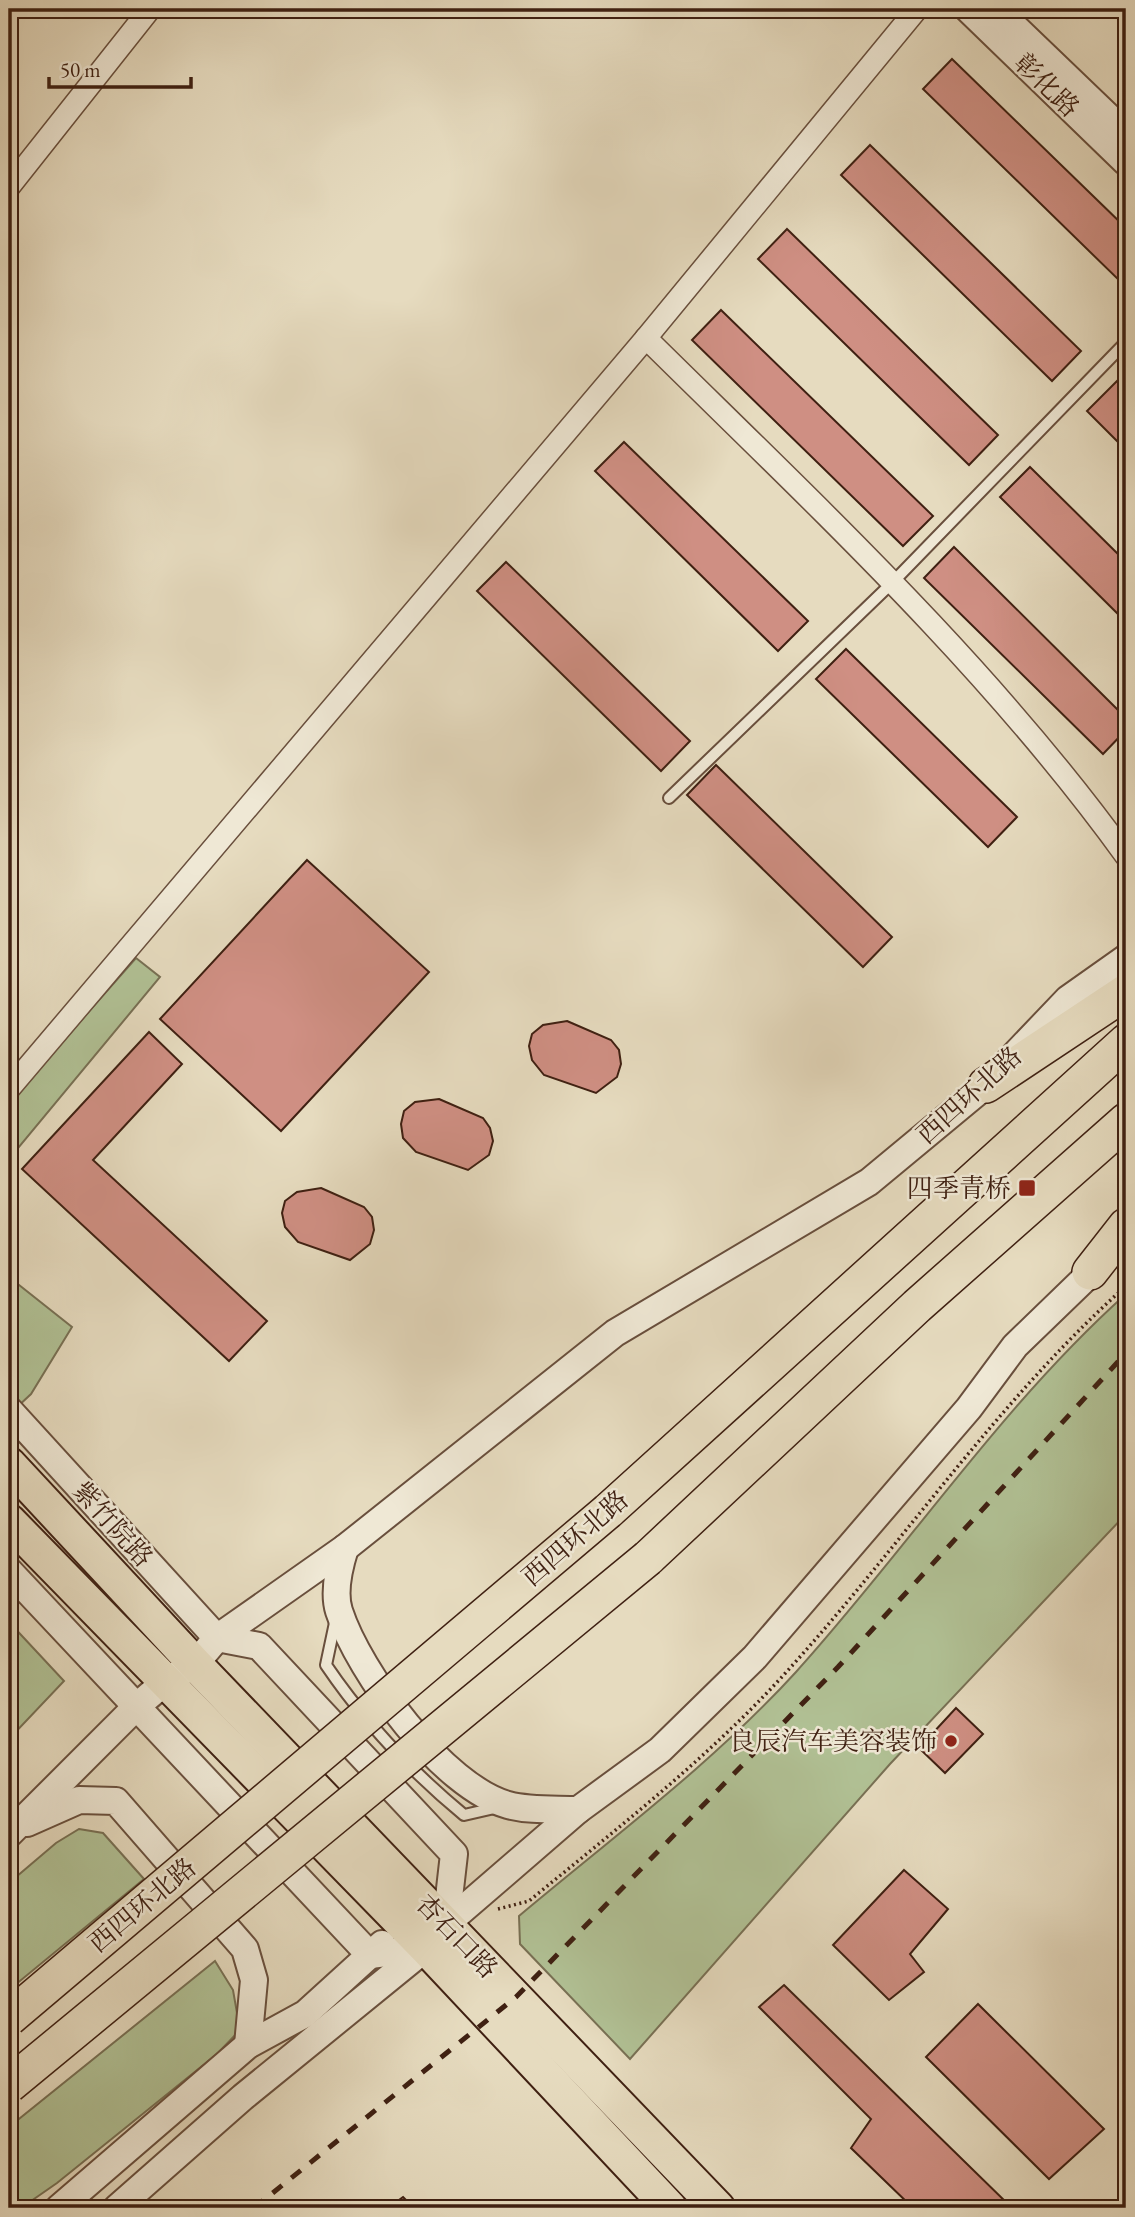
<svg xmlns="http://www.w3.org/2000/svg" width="1135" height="2217" font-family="'EB Garamond','Noto Serif SC',serif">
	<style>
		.green { fill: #b1c195; stroke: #787054; stroke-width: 2 }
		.building { fill: #cf8f83; stroke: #3f2012; stroke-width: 2 }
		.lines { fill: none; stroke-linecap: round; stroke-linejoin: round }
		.service-casing { stroke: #694f3d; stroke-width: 14 }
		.minor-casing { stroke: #694f3d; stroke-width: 24 }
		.tertiary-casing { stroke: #694f3d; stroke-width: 30 }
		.primary-casing { stroke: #3f2012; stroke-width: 37 }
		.trunk-casing { stroke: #3f2012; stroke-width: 38 }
		.path { stroke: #3f2012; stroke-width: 3.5; stroke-dasharray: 2 3.5; stroke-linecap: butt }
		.service { stroke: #efe8d5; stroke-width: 10 }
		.minor { stroke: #efe8d5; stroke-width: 21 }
		.tertiary { stroke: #efe8d5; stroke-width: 26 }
		.primary { stroke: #e6dbbf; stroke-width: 33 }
		.trunk { stroke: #e6dbbf; stroke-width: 35 }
		.rail { stroke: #3f2012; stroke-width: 5; stroke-dasharray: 12 12; stroke-linecap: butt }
		.trunk-bridge-casing { stroke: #3f2012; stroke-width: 38; stroke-linecap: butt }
		.trunk-bridge { stroke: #e6dbbf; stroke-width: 35 }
		.poi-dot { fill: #8f2418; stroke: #efe8d5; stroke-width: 2.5 }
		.labels { text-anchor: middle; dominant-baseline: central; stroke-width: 5; stroke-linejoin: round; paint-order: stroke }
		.street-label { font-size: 26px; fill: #3f2012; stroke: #efe8d5 }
		.poi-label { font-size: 26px; fill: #3f2012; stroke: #efe8d5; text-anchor: end }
	</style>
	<rect width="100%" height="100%" fill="#e6dbbf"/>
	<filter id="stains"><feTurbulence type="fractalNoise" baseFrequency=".00286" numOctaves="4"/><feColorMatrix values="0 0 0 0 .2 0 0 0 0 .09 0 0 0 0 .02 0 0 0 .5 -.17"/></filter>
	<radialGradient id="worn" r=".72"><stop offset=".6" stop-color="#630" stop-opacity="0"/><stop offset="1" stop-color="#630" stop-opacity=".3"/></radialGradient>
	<!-- green -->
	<g class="green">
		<polygon points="136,958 160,977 18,1148 9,1164 9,1102"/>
		<polygon points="9,1277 72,1327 31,1394 15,1409 9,1402"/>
		<path d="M1126,1294V1514L890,1764L630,2059L520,1944L519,1916C613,1837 713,1763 796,1672C908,1548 1001,1406 1126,1294Z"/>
		<polygon points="9,1622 64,1681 9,1739"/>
		<polygon points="79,1829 103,1833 144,1879 9,1990 9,1883 56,1843"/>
		<polygon points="215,1961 233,1990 240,2030 217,2054 57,2183 21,2208 9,2208 9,2127"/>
	</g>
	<!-- building -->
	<g class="building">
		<polygon points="952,59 1126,228 1126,287 923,89"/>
		<polygon points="870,145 1081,351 1052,381 841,175"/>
		<polygon points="787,229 998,435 969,465 758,259"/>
		<polygon points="721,310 933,516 903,546 692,340"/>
		<polygon points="1117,381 1126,391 1126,450 1087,411"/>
		<polygon points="624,442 808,621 778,651 595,471"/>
		<polygon points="1030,467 1126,562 1126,622 1000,497"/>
		<polygon points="954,547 1126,718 1126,730 1103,754 924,578"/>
		<polygon points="506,562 690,741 661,771 477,591"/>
		<polygon points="846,649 1017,817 988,847 816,679"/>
		<polygon points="716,765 892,937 863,967 687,795"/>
		<polygon points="307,860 429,972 281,1131 160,1019"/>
		<polygon points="567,1021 611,1040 619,1050 621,1064 617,1077 596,1093 544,1075 532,1060 529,1046 532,1034 543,1025"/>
		<polygon points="149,1032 182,1064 93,1160 267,1321 229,1361 22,1169"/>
		<polygon points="439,1099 483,1118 490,1128 493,1141 489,1155 468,1170 416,1152 403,1138 401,1124 404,1111 415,1102"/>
		<polygon points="321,1188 364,1207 372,1217 374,1230 370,1244 350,1260 298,1242 285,1227 282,1213 285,1201 297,1192"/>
		<polygon points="956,1708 983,1734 945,1773 919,1748"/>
		<polygon points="904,1870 948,1909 910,1954 924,1972 889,2000 833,1945"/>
		<polygon points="784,1985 1009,2205 1006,2208 913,2208 851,2148 871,2119 759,2007"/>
		<polygon points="978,2004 1104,2129 1049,2179 926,2057"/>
		<polygon points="403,2197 414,2208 388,2208"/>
	</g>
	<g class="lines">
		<defs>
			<g id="service">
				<polyline points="669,798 893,582 1126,342"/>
				<path d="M336,1618L326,1665C364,1721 412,1772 464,1815L499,1807"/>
			</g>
			<g id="minor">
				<polyline points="9,187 150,9"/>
				<path d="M646,338C813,503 988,665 1126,856"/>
				<polyline points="9,1089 646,338 917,9"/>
			</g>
			<g id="tertiary">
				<polyline points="968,9 1126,162"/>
				<polyline points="996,9 1126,134"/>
				<polyline points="9,1410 217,1638 259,1646 454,1854 446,1924"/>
				<path d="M345,1548C339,1567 333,1592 339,1611C359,1673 443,1787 508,1805C530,1811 555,1809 578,1810"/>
				<polyline points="9,1571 370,1955 426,1948"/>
				<polyline points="27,1823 79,1800 116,1801 245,1949 254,1980 248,2045"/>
				<polyline points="9,1834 137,1706 165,1682 195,1664 217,1638 345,1548 615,1333 869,1182 986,1085 1068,999 1126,958"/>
				<polyline points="59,2208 248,2045 305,2014 382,1944"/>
				<polyline points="117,2208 243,2097 426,1948 446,1924 578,1810 660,1750 755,1657 969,1408 1015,1346 1104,1260"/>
			</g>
			<g id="primary">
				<polyline points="9,1464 195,1664 718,2208"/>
				<polyline points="9,1521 426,1948 670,2208"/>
			</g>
			<g id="trunk">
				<polyline points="986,1085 1126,992"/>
				<polyline points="1090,1272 1126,1226"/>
				<polyline points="608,1511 1126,1042"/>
				<polyline points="648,1558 917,1306 1126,1121"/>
			</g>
		</defs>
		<!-- service casing -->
		<use href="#service" class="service-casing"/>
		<!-- minor casing -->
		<use href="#minor" class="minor-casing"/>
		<!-- tertiary casing -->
		<use href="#tertiary" class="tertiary-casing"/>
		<!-- primary casing -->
		<use href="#primary" class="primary-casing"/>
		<!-- trunk casing -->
		<use href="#trunk" class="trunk-casing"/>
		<!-- path -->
		<path class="path" d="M498,1909L529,1901C619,1827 712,1755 790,1668C904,1542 999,1399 1126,1286"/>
		<!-- service -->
		<use href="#service" class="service"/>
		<!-- minor -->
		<use href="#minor" class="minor"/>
		<!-- tertiary -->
		<use href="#tertiary" class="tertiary"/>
		<!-- primary -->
		<use href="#primary" class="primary"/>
		<!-- trunk -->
		<use href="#trunk" class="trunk"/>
		<!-- rail -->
		<polyline class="rail" points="254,2208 516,1997 838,1667 1126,1353"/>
		<defs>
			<g id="trunk-bridge">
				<polyline points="9,2018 608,1511"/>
				<polyline points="9,2085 648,1558"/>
			</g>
		</defs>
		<!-- trunk-bridge casing -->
		<use href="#trunk-bridge" class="trunk-bridge-casing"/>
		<!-- trunk-bridge -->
		<use href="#trunk-bridge" class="trunk-bridge"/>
	</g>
	<!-- markers -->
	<g class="poi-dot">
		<rect x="1018" y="1179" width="18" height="18" rx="3.5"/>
		<circle cx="951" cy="1741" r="7"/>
	</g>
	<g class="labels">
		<!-- street labels -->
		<g class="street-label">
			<text transform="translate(1047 85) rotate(44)">彰化路</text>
			<text transform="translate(969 1095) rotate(-42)">西四环北路</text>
			<text transform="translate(113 1524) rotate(48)">紫竹院路</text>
			<text transform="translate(575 1538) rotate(-41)">西四环北路</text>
			<text transform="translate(142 1905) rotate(-40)">西四环北路</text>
			<text transform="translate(457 1936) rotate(46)">杏石口路</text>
		</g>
		<!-- poi labels -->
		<g class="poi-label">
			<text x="1011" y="1188">四季青桥</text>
			<text x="937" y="1741">良辰汽车美容装饰</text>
		</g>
	</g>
	<!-- margin -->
	<rect width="1135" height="2217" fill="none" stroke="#e6dbbf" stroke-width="35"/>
	<rect x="10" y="10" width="1114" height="2196" fill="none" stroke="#3f2012" stroke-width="3.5"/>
	<rect x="18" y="18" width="1100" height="2182" fill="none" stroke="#3f2012" stroke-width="2"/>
	<!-- scale -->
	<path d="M49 77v10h142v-10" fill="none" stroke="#3f2012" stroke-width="3.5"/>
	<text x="60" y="77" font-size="21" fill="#3f2012" stroke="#efe8d5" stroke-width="5" paint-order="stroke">50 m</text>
	<rect width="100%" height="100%" filter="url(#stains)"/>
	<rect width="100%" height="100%" fill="url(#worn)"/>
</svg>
